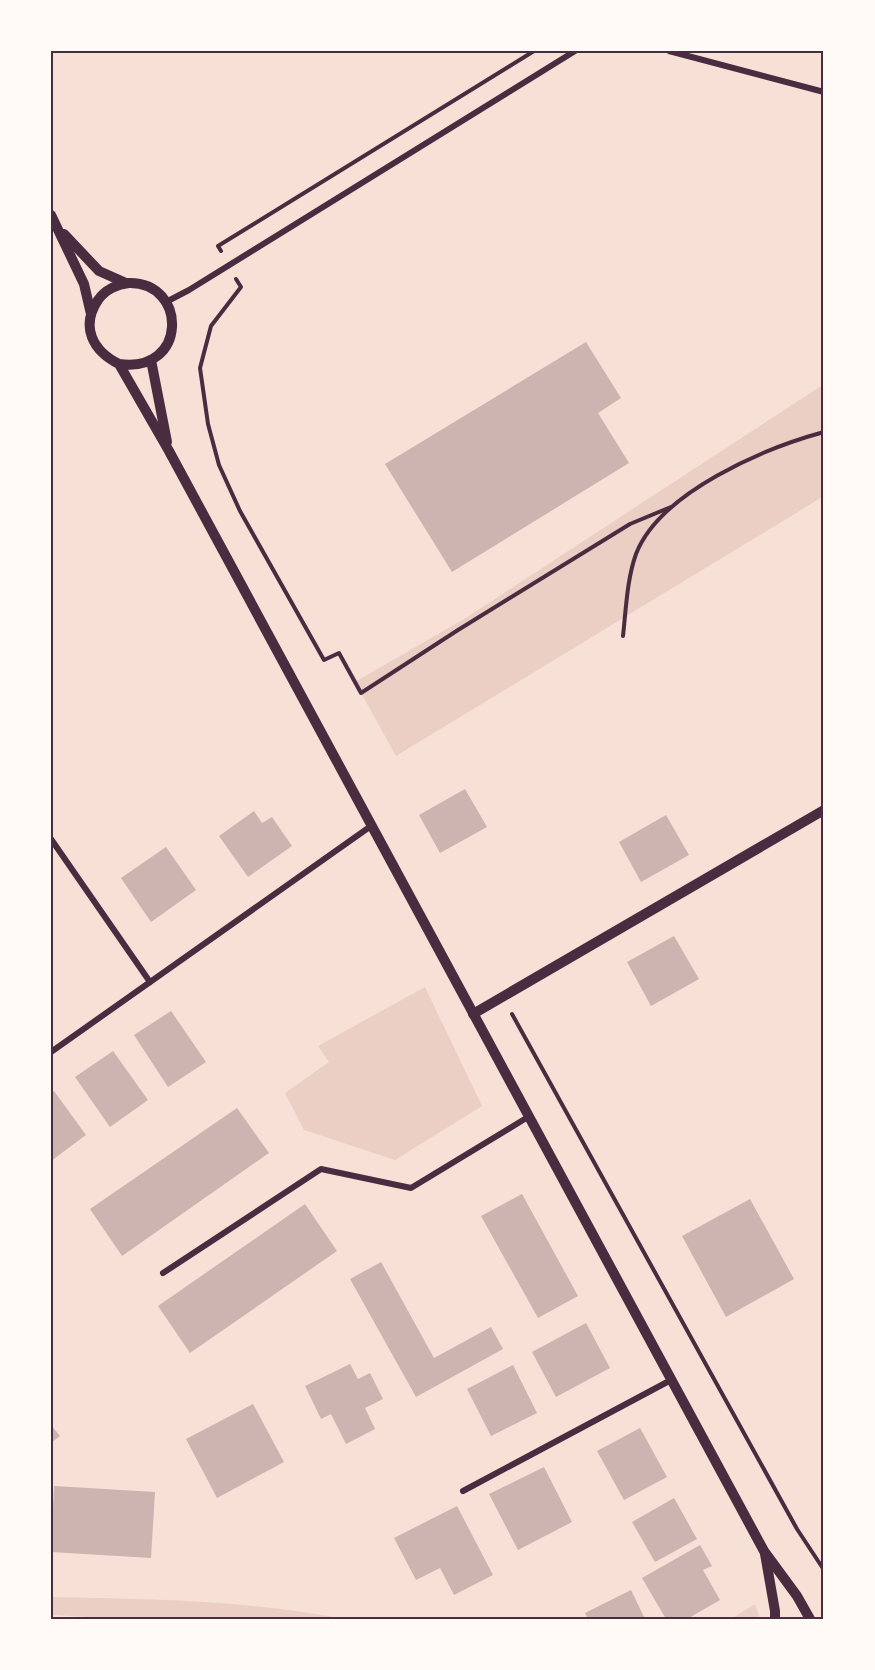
<svg xmlns="http://www.w3.org/2000/svg" width="875" height="1670" font-family="'Crimson Pro',serif">
	<style>
		.green { fill: #ebcfc5 }
		.building { fill: #ccb4b1 }
		.lines { fill: none; stroke-linecap: round; stroke-linejoin: round }
		.path { stroke: #4a2c40; stroke-width: 4 }
		.minor { stroke: #4a2c40; stroke-width: 6 }
		.tertiary { stroke: #4a2c40; stroke-width: 10 }
		.neatline { fill: none; stroke: #4a2c40; stroke-width: 2 }
	</style>
	<rect width="100%" height="100%" fill="#f7e1d7"/>
	<!-- green -->
	<g class="green">
		<polygon points="824,384 824,496 396,756 355,682 464,619"/>
		<polygon points="425,987 482,1106 395,1160 304,1130 285,1093 329,1062 318,1046"/>
		<path d="M51,1597C148,1599 248,1600 344,1619H125L51,1615Z"/>
		<polygon points="755,1604 760,1619 731,1619"/>
	</g>
	<!-- building -->
	<g class="building">
		<polygon points="586,342 621,398 598,413 629,463 452,572 385,464"/>
		<polygon points="465,789 487,827 440,853 419,815"/>
		<polygon points="254,811 262,823 272,817 292,846 248,877 219,836"/>
		<polygon points="666,815 689,855 641,882 619,842"/>
		<polygon points="166,847 196,890 151,922 121,878"/>
		<polygon points="674,936 699,979 651,1006 627,962"/>
		<polygon points="171,1011 206,1062 168,1087 134,1035"/>
		<polygon points="113,1051 148,1100 110,1127 75,1077"/>
		<polygon points="54,1091 86,1135 51,1161 51,1093"/>
		<polygon points="237,1108 269,1153 122,1256 90,1209"/>
		<polygon points="522,1194 578,1296 538,1318 481,1216"/>
		<polygon points="750,1199 794,1279 726,1317 682,1236"/>
		<polygon points="305,1204 337,1251 190,1353 158,1306"/>
		<polygon points="381,1262 434,1358 491,1327 503,1349 416,1397 350,1279"/>
		<polygon points="586,1323 610,1368 556,1397 532,1352"/>
		<polygon points="350,1364 358,1379 370,1373 383,1399 365,1408 375,1429 346,1444 331,1414 321,1419 305,1386"/>
		<polygon points="513,1365 537,1413 491,1436 467,1389"/>
		<polygon points="253,1404 284,1462 217,1498 186,1439"/>
		<polygon points="51,1425 60,1436 51,1443"/>
		<polygon points="640,1428 667,1477 624,1500 597,1451"/>
		<polygon points="544,1467 572,1522 518,1550 489,1494"/>
		<polygon points="54,1486 155,1492 151,1558 51,1552"/>
		<polygon points="674,1498 697,1539 655,1562 632,1522"/>
		<polygon points="457,1506 493,1575 454,1595 440,1568 416,1580 394,1538"/>
		<polygon points="700,1545 712,1566 703,1570 720,1600 687,1619 666,1619 642,1578"/>
		<polygon points="631,1590 645,1619 588,1619 585,1613"/>
	</g>
	<g class="lines">
		<!-- path -->
		<g class="path">
			<polyline points="221,251 218,246 534,51"/>
			<polyline points="236,279 241,287 211,326 200,368 208,424 219,465 240,511 324,660 339,653 361,693 458,630 630,524 671,507"/>
			<path d="M623,636C626,609 627,579 636,554C660,492 765,448 824,432"/>
			<polyline points="512,1014 797,1529 824,1570"/>
		</g>
		<!-- minor -->
		<g class="minor">
			<polyline points="669,51 824,92"/>
			<polyline points="166,302 189,290 575,51"/>
			<polyline points="51,839 150,982"/>
			<polyline points="51,1052 371,826"/>
			<polyline points="163,1273 321,1169 411,1188 528,1117"/>
			<polyline points="463,1491 671,1380"/>
		</g>
		<!-- tertiary -->
		<g class="tertiary">
			<polyline points="51,215 84,284 91,314"/>
			<polyline points="64,234 99,271 126,283"/>
			<polyline points="151,360 167,442"/>
			<path d="M119,364C188,374 188,282 129,283C117,284 105,290 98,300C80,327 93,351 119,364L169,451L764,1551L797,1596L810,1619"/>
			<polyline points="473,1014 824,810"/>
			<polyline points="765,1554 775,1611 775,1619"/>
		</g>
	</g>
	<!-- border -->
	<rect width="875" height="1670" fill="none" stroke="#fffaf5" stroke-width="105"/>
	<rect x="52" y="52" width="770" height="1566" class="neatline"/>
</svg>
